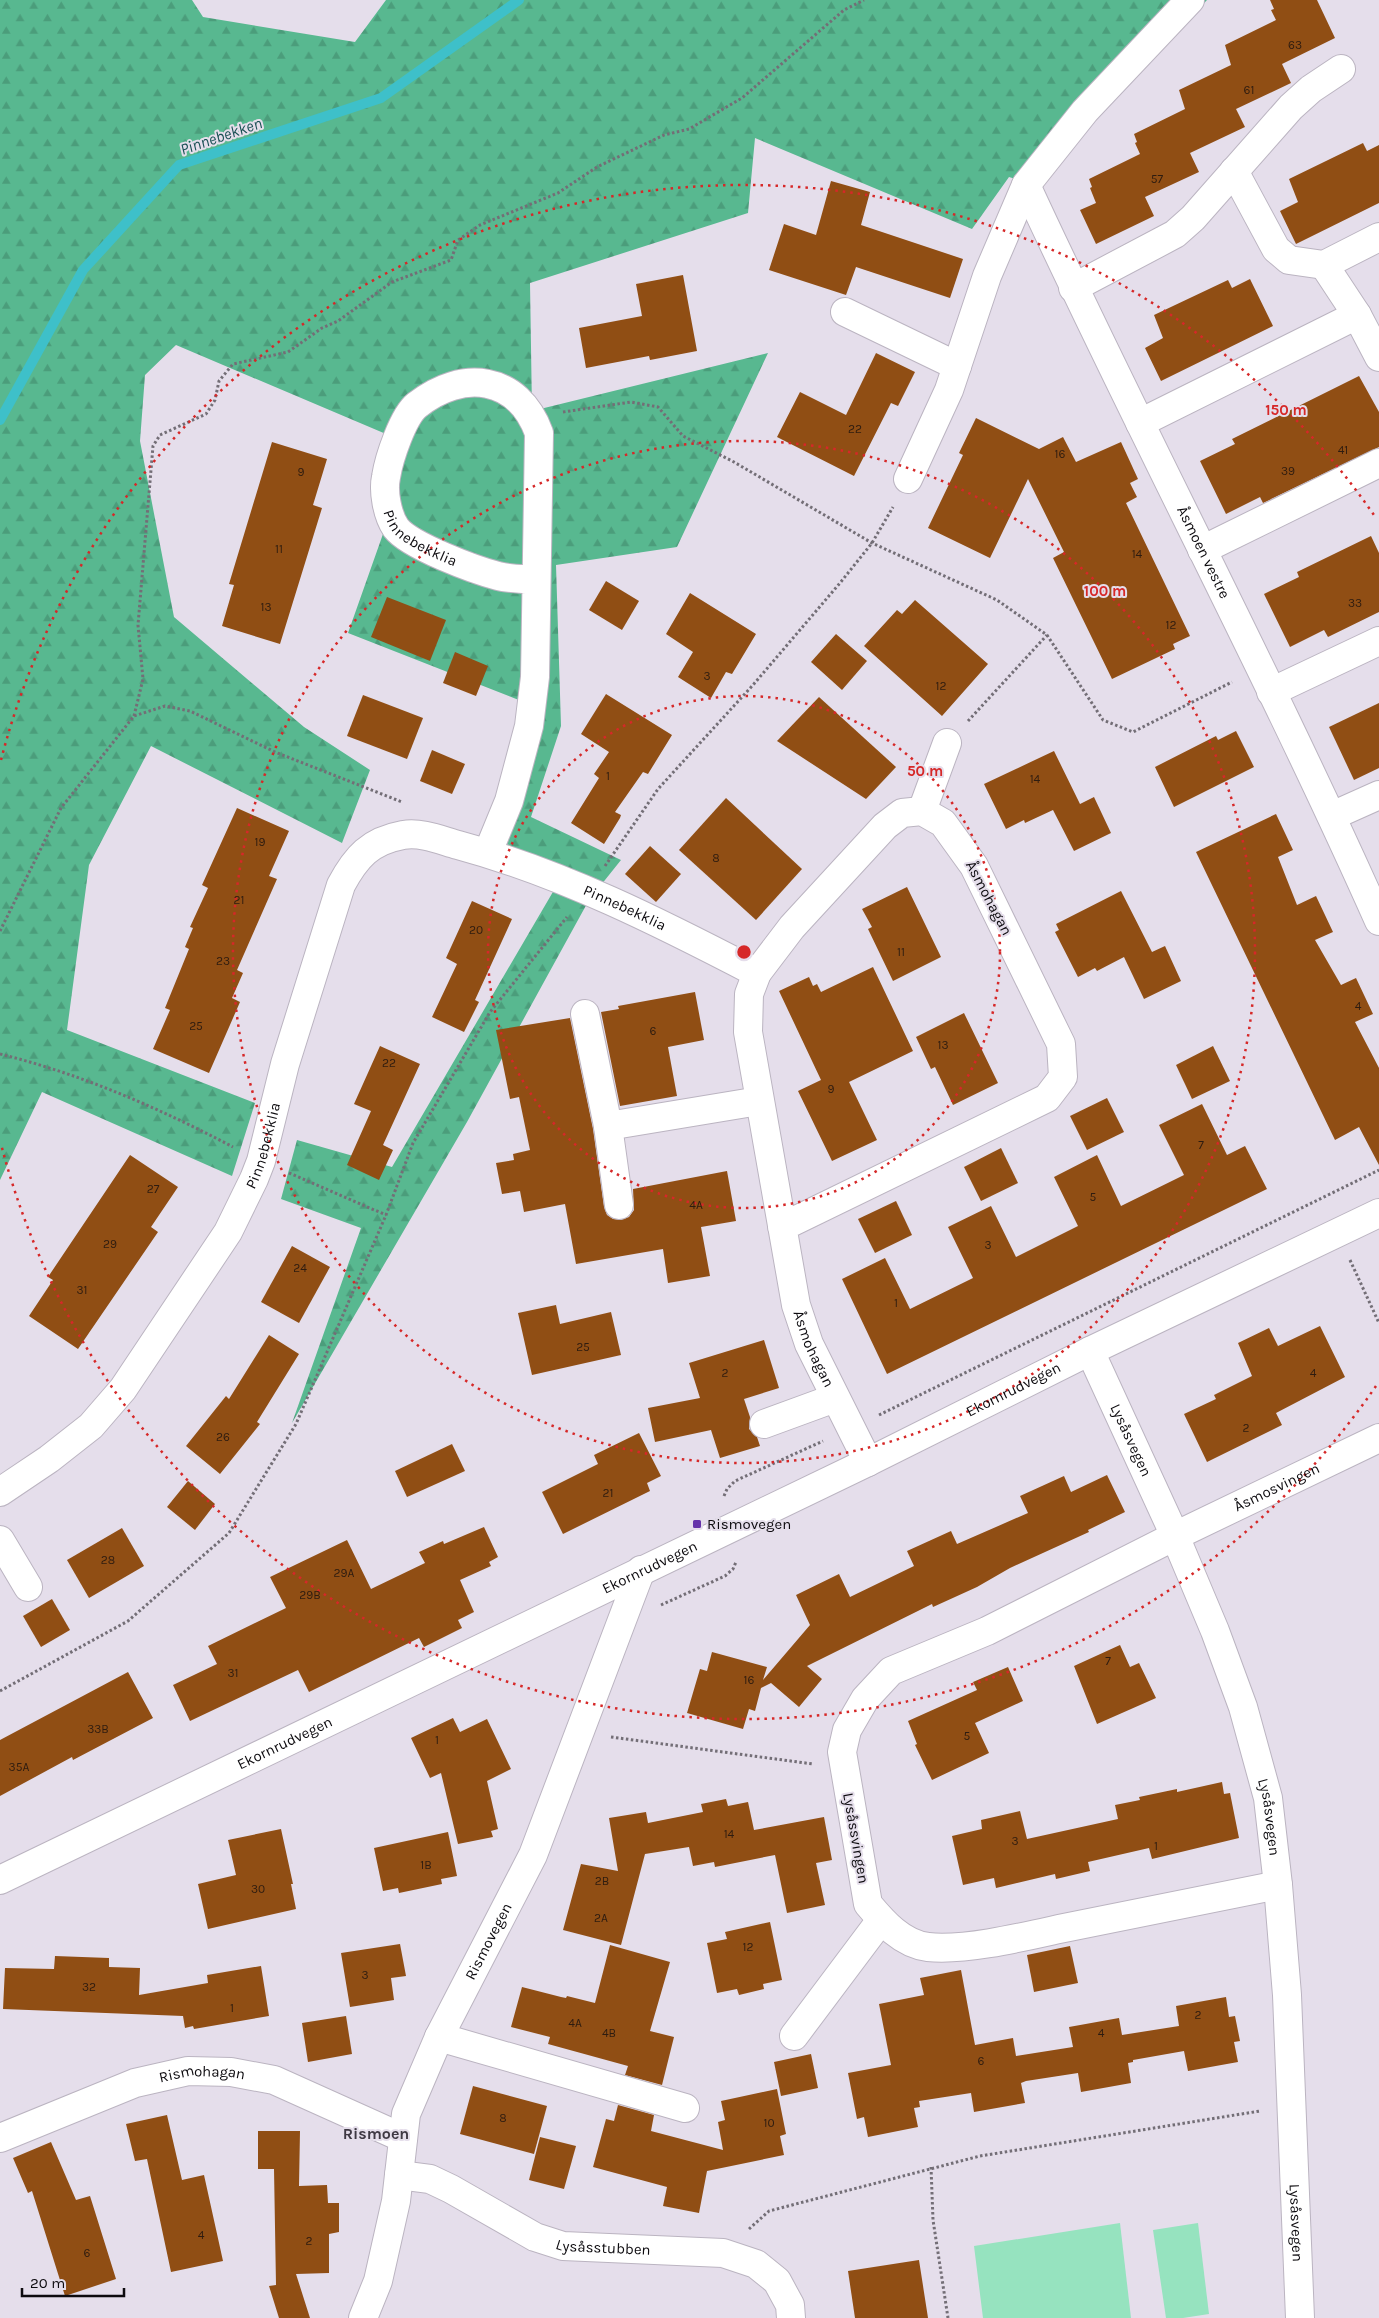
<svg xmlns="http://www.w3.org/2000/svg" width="1379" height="2318" font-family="Karla,sans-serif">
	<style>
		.green { fill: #96e3bf }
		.forest { fill: url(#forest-firs) }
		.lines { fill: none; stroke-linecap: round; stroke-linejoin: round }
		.stream { stroke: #3ec0c9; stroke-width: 10 }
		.building { fill: #904e14 }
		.minor-casing { stroke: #bbb4c1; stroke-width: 30 }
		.major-casing { stroke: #bbb4c1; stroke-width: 30 }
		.path { stroke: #736e76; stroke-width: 3; stroke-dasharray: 2.5 2.5; stroke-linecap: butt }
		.minor { stroke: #fff; stroke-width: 28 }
		.major { stroke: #fff; stroke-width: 28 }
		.ring { fill: none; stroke: #d62828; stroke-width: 2.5; stroke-dasharray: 2.5 5 }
		.poi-dot { fill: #6533aa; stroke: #e5deeb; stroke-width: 2 }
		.labels { text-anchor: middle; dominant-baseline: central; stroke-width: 4; stroke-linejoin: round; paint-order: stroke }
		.number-label { font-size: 12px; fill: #2e1c10 }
		.street-label { font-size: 15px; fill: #0d0b0f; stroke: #e5deeb }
		.poi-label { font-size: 15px; fill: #0d0b0f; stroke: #e5deeb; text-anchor: start }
		.water-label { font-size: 16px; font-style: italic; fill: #184f53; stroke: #e5deeb }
		.neighbourhood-label { font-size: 16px; font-weight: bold; fill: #3e3843; stroke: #e5deeb }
		.centre { fill: #d62828; stroke: #e5deeb; stroke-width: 2.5 }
		.ring-label { font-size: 15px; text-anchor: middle; font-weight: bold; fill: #d62828; stroke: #e5deeb; stroke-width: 4; stroke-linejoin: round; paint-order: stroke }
	</style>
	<defs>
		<pattern id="forest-firs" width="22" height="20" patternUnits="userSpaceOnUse" patternTransform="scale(1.25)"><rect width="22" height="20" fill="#58b890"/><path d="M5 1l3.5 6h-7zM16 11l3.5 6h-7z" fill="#4b9d7b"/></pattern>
	</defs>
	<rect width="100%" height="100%" fill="#e5deeb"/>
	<!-- green -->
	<g class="green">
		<polygon points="1120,2223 1131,2318 983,2318 974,2246"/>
		<polygon points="1198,2223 1209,2314 1183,2318 1166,2318 1153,2230"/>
	</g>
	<!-- forest -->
	<polygon class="forest" points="0,0 192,0 203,17 355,42 386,0 1207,0 1036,185 1009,177 972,229 755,138 748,213 530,283 532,411 768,353 677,547 556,565 561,726 531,817 621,860 589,900 467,1122 292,1423 361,1228 281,1199 297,1140 392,1167 564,873 487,844 529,704 348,633 389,517 386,434 176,345 145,375 140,441 174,617 304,727 370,770 342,843 151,746 89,865 67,1030 255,1103 232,1176 42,1092 0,1180"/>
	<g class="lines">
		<!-- stream -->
		<polyline class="stream" points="0,420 83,270 179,165 381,98 519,0"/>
	</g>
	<!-- building -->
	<g class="building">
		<polygon points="1270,0 1317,0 1335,38 1282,64 1291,83 1236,109 1245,127 1190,153 1199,172 1145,197 1154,216 1096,244 1080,210 1096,203 1090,188 1092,187 1089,179 1140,154 1135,143 1137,142 1134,134 1185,109 1179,90 1231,65 1225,45 1276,20 1271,10 1274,9"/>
		<polygon points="1363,143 1367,151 1379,145 1379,203 1296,244 1280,211 1298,202 1289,179"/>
		<polygon points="831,181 870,192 861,225 963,259 950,298 856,267 846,295 769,270 784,224 816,235"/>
		<polygon points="683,275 697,351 650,360 649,356 586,368 579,328 642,316 636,284"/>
		<polygon points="1250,279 1273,326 1161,381 1145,348 1163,338 1154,315 1228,280 1232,288"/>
		<polygon points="876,353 915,372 898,406 891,403 854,476 777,437 800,392 846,415"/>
		<polygon points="1359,376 1379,412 1379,447 1263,503 1260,497 1226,514 1200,461 1235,444 1232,439"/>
		<polygon points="976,418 1039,449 1063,437 1076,462 1121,442 1138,479 1130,483 1137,497 1126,503 1190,636 1173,644 1175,649 1112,679 1053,558 1064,552 1028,479 990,558 928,528 963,455 959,453"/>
		<polygon points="272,442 327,459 313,505 322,508 280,644 222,626 234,585 229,584"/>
		<polygon points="1371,536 1379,553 1379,612 1328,637 1324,630 1290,647 1264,594 1299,577 1297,572"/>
		<polygon points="606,581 639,601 622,630 589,610"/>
		<polygon points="690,593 756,634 732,674 726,672 711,698 678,677 693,652 666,634"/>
		<polygon points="387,597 446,620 430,661 371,637"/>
		<polygon points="915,600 988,664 942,716 864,646 897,610 902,614"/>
		<polygon points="836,634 867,661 842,690 811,662"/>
		<polygon points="455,652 488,666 476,696 443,683"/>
		<polygon points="606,694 672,735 648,774 643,772 615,812 621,815 620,818 604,844 571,823 599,778 594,774 609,752 581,734"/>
		<polygon points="363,695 423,718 407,759 347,736"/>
		<polygon points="819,697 896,767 866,799 777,741"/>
		<polygon points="1379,703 1379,768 1354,780 1329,727"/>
		<polygon points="1236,731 1254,767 1174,807 1155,767 1216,736 1218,740"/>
		<polygon points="432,750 465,764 452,794 420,781"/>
		<polygon points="1054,751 1080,804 1094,797 1111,833 1074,851 1053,810 1025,823 1024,820 1006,829 984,784"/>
		<polygon points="726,798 802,869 756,920 679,850"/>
		<polygon points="237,808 289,831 269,876 277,879 237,970 243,973 232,998 240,1002 209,1073 153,1049 170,1010 165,1008 189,949 185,947 193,928 190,927 208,888 202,885"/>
		<polygon points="1276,814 1293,850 1278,857 1297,905 1316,896 1333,932 1315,940 1341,985 1356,978 1373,1014 1355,1022 1379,1068 1379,1165 1359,1127 1335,1140 1196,852"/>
		<polygon points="650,846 681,874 656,902 625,874"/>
		<polygon points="907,887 941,957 893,981 868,929 872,927 862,909"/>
		<polygon points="1121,891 1152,952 1165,946 1181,981 1144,999 1124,957 1097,971 1095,968 1078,977 1055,932 1059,930 1056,924"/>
		<polygon points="472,901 512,919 475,1000 479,1002 464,1032 432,1017 457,964 446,958"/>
		<polygon points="873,967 913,1051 849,1082 877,1140 832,1161 798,1091 821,1080 779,991 809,977 813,986 817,984 821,992"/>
		<polygon points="695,992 704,1040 668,1047 677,1096 620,1106 601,1012 619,1009 618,1006"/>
		<polygon points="964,1013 998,1083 953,1105 935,1067 931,1069 916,1037"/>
		<polygon points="570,1018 593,1129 604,1207 607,1215 613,1219 621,1220 629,1217 634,1210 633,1189 727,1171 736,1221 701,1227 710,1276 668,1283 663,1249 576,1264 565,1204 524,1212 520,1191 502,1194 496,1163 514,1160 513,1154 530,1150 519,1097 510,1099 496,1030"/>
		<polygon points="380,1046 420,1064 383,1145 393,1150 379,1180 347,1165 371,1111 354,1104"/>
		<polygon points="1213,1046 1230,1081 1192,1099 1176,1065"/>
		<polygon points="1107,1098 1124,1132 1087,1150 1070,1116"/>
		<polygon points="1202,1104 1227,1155 1245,1146 1267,1189 887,1374 842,1279 885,1258 910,1309 973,1278 948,1227 991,1206 1016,1257 1078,1226 1054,1177 1097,1155 1121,1206 1184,1175 1159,1125"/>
		<polygon points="1001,1148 1018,1183 981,1201 964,1167"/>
		<polygon points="130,1155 178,1187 151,1227 158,1232 78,1349 29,1316 53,1280 48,1277"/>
		<polygon points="896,1201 912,1235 875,1253 858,1219"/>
		<polygon points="292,1246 330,1267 299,1323 261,1302"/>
		<polygon points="556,1305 560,1324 611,1312 621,1355 532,1375 518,1313"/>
		<polygon points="1320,1326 1345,1377 1276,1413 1282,1425 1207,1462 1184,1414 1216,1399 1214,1395 1252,1376 1238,1343 1269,1328 1278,1346"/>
		<polygon points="269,1335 299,1354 257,1422 260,1424 220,1474 186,1446 226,1396 229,1399"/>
		<polygon points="764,1340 779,1388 744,1399 750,1417 749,1429 757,1437 760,1446 720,1458 711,1430 655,1442 648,1408 700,1398 689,1363"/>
		<polygon points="639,1433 661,1476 647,1483 650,1491 563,1534 542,1492 598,1464 594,1455"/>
		<polygon points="452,1444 465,1471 407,1497 395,1471"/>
		<polygon points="1107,1475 1125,1512 1088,1530 1089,1532 1010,1568 977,1587 933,1607 932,1604 807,1666 822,1679 799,1707 771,1683 761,1688 755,1711 749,1709 743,1729 687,1713 700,1669 707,1671 712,1652 767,1667 763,1680 810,1625 796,1595 839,1574 850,1597 914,1566 907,1551 951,1531 957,1544 1028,1513 1020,1496 1064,1476 1071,1492"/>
		<polygon points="188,1481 215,1504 195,1530 167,1507"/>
		<polygon points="484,1527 498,1557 489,1562 491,1566 460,1580 474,1612 458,1620 462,1628 424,1647 419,1638 309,1692 298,1670 190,1721 173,1685 217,1664 208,1646 286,1608 270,1577 347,1540 371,1589 425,1563 419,1552 443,1541 444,1544"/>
		<polygon points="122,1528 144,1566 89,1598 67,1560"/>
		<polygon points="52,1599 70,1630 41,1647 23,1616"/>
		<polygon points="1120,1645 1130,1667 1139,1663 1156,1698 1097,1724 1074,1666"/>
		<polygon points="1008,1667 1023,1701 975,1723 989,1753 932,1780 915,1745 917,1744 908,1721 977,1690 973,1682"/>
		<polygon points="128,1672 153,1718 73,1760 72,1757 0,1796 0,1740"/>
		<polygon points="453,1718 460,1732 487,1719 511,1769 487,1781 498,1829 491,1831 493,1837 458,1844 441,1773 430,1778 411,1738"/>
		<polygon points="1222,1782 1224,1794 1230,1793 1239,1838 1152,1859 1149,1848 1088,1862 1090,1871 1056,1879 1055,1874 996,1888 994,1878 963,1885 952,1836 982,1829 981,1820 1020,1811 1027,1839 1118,1819 1115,1805 1140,1800 1139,1797 1177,1789 1177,1792"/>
		<polygon points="726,1799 728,1806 748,1802 754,1830 824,1817 832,1860 816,1863 825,1905 787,1913 775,1855 715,1867 714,1862 693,1866 689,1847 645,1854 621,1945 563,1930 581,1864 618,1871 609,1818 646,1812 648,1823 703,1812 701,1804"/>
		<polygon points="281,1829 293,1884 291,1884 296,1909 208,1929 198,1884 236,1875 228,1840"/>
		<polygon points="448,1832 457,1876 441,1879 442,1884 399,1893 398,1888 383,1891 374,1848"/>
		<polygon points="770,1922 782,1980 763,1984 764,1989 739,1995 737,1989 717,1993 707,1943 727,1939 725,1932"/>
		<polygon points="400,1944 406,1976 391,1978 394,2000 350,2007 341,1953"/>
		<polygon points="610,1945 670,1962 650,2031 674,2037 662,2085 625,2075 628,2066 548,2044 550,2037 511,2027 522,1987 561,1997 566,1998 567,1996 595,2003"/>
		<polygon points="1070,1946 1078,1983 1034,1992 1027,1955"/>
		<polygon points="55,1956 109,1958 109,1967 140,1968 139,1995 208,1983 207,1975 261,1966 269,2016 194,2029 193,2026 185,2028 183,2016 3,2009 5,1968 54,1969"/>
		<polygon points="961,1970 975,2045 1013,2038 1016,2056 1073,2047 1069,2027 1119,2018 1122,2035 1179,2026 1176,2006 1226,1997 1229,2017 1235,2016 1240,2041 1234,2042 1238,2062 1188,2071 1184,2051 1133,2060 1133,2062 1128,2063 1131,2083 1081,2092 1078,2073 1026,2081 1021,2083 1025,2103 974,2112 971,2093 919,2101 920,2107 914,2108 918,2127 868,2137 864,2117 857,2119 848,2073 891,2065 879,2004 924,1995 920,1978"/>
		<polygon points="346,2016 352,2054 308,2062 302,2023"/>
		<polygon points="811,2054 818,2088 781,2096 774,2062"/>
		<polygon points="473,2086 547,2106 534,2154 460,2134"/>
		<polygon points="777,2089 786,2134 780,2136 784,2155 707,2171 699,2213 663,2206 667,2187 593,2167 606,2119 614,2121 618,2105 654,2115 651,2131 723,2150 718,2122 725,2120 721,2101"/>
		<polygon points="167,2115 182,2180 204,2175 223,2261 171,2272 147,2159 135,2161 126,2124"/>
		<polygon points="258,2131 300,2131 299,2186 327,2185 328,2203 339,2203 339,2232 329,2234 329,2273 296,2274 310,2318 279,2318 269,2286 276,2285 274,2169 258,2169"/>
		<polygon points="540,2137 576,2146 564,2189 529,2180"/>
		<polygon points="51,2142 76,2200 90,2196 116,2279 65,2296 32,2191 28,2193 13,2158"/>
		<polygon points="919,2260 928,2318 855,2318 848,2271"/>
	</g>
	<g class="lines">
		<defs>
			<g id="minor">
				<polyline points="1234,171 1276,249 1289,260 1324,265 1379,237"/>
				<path id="s1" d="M1026,185C1140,432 1268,672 1379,921"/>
				<polyline points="1324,265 1357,315 1379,357"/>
				<polyline points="1073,288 1175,234 1193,218 1291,107 1311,89 1341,69"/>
				<polyline points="845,312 957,366"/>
				<polyline points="1140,423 1357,315"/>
				<polyline points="908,479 949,390 987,276 1026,185 1085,111 1190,0"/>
				<polyline points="1202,550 1379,463"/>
				<polyline points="1271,692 1379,641"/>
				<polyline points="922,811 947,743"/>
				<polyline points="1332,816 1379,795"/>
				<path id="s2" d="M488,852L509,801L529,726L535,677L539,433C518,375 462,369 417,405C403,416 389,458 386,477C383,491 387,515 396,528C410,546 475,570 498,576C510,579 524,579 536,580"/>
				<polyline points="585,1014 608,1126 619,1205"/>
				<polyline points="608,1126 759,1101"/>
				<path id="s3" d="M782,1227L1047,1098L1063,1077L1061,1044L974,866L943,823L922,811L902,813L885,826L792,927L757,973L749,994L748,1032L796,1305L809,1344L868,1462"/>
				<path id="s4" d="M1090,1351L1175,1536L1215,1631L1243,1707L1268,1798L1278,1885L1287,1995L1300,2318"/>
				<polyline points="764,1424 835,1398"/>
				<path id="s5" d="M0,1492L49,1459L91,1426L123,1389L228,1232L254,1179L261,1161L285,1064L341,885C356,857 370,841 403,835C422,832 440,840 458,845C562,873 661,923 757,973"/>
				<polyline points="0,1540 28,1587"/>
				<path id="s6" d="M1278,1885C1205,1900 1132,1915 1059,1929C1023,1937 964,1951 928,1947C902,1944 883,1922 868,1904L842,1752L847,1730L865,1699L891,1671L987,1631L1175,1536L1379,1438"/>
				<polyline points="794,2036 881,1920"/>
				<polyline points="439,2037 685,2108"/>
				<path id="s7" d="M0,2138L135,2083L188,2071L231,2072L274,2080L403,2138"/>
				<path id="s8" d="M399,2175L430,2179L451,2189L535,2237L563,2246L723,2253L756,2264L777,2281L790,2305L791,2318"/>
				<path id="s9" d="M363,2318L378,2281L396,2201L406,2114L439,2037L533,1855L641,1570"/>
			</g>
			<g id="major">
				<path id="s10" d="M0,1880L868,1462L1090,1351L1379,1213"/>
			</g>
		</defs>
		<!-- minor casing -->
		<use href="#minor" class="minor-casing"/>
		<!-- major casing -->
		<use href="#major" class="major-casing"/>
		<!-- path -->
		<g class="path">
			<polyline points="563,412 631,402 658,407 683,436 734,462 872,543 997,600 1047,635 1103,720 1133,732 1232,682"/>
			<polyline points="134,716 143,679 138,625 153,446 160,435 206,414 215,400 219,381 233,364 288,352 322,328 338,321 392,282 451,260 458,240 480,225 558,193 597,167 664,135 689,129 742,98 844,10 864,0"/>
			<polyline points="968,721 1047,635"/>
			<polyline points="605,866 658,789 753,685 840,583 872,543 893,507"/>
			<polyline points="0,931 61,808 134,716 165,706 190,711 275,752 402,802"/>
			<path d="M0,1054C81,1074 159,1108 233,1147"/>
			<polyline points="289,1173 386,1215"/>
			<polyline points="1350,1260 1379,1323"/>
			<polyline points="879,1415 1379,1170"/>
			<polyline points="724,1496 727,1489 735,1481 823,1441"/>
			<polyline points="661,1605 725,1576 733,1569 736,1562"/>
			<polyline points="0,1691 128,1621 229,1533 296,1424 386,1215 413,1143 490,1012 567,917"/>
			<polyline points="611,1737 813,1764"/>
			<polyline points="931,2167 933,2220 948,2318"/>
			<polyline points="749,2229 769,2211 980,2156 1260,2111"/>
		</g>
		<!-- minor -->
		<use href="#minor" class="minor"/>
		<!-- major -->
		<use href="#major" class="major"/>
	</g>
	<!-- distance rings -->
	<g class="ring">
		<circle cx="744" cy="952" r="256"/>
		<circle cx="744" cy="952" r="511"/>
		<path d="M1376 1386A767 767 0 0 1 1 1144M1 760A767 767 0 0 1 1376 518"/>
	</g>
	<!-- markers -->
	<rect class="poi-dot" x="692" y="1519" width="10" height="10" rx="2.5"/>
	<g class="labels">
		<!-- number labels -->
		<g class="number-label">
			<text x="1295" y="45">63</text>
			<text x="1249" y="90">61</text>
			<text x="1157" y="179">57</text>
			<text x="855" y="429">22</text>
			<text x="1343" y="450">41</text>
			<text x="1060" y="454">16</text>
			<text x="1288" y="471">39</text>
			<text x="301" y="472">9</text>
			<text x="279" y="549">11</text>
			<text x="1137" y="554">14</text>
			<text x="1355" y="603">33</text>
			<text x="266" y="607">13</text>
			<text x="1171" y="625">12</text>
			<text x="707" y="676">3</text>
			<text x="941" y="686">12</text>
			<text x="608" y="776">1</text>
			<text x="1035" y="779">14</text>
			<text x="260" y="842">19</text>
			<text x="716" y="858">8</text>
			<text x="239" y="900">21</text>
			<text x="476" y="930">20</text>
			<text x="901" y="952">11</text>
			<text x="223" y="961">23</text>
			<text x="1358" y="1006">4</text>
			<text x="196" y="1026">25</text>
			<text x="653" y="1031">6</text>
			<text x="943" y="1045">13</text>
			<text x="389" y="1063">22</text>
			<text x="831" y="1089">9</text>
			<text x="1201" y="1145">7</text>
			<text x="153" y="1189">27</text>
			<text x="1093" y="1197">5</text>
			<text x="696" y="1205">4A</text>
			<text x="110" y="1244">29</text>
			<text x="988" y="1245">3</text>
			<text x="300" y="1268">24</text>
			<text x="82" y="1290">31</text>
			<text x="896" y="1303">1</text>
			<text x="583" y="1347">25</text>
			<text x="725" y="1373">2</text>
			<text x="1313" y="1373">4</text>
			<text x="1246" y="1428">2</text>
			<text x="223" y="1437">26</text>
			<text x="608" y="1493">21</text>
			<text x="108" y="1560">28</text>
			<text x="344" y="1573">29A</text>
			<text x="310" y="1595">29B</text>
			<text x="1108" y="1661">7</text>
			<text x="233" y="1673">31</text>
			<text x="749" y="1680">16</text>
			<text x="98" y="1729">33B</text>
			<text x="967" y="1736">5</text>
			<text x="437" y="1740">1</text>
			<text x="19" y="1767">35A</text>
			<text x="729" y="1834">14</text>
			<text x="1015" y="1841">3</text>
			<text x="1156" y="1846">1</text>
			<text x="426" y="1865">1B</text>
			<text x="602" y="1881">2B</text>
			<text x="258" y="1889">30</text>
			<text x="601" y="1918">2A</text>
			<text x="748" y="1947">12</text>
			<text x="365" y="1975">3</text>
			<text x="89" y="1987">32</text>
			<text x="232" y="2008">1</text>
			<text x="1198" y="2015">2</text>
			<text x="575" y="2023">4A</text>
			<text x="609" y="2033">4B</text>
			<text x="1101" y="2033">4</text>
			<text x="981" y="2061">6</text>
			<text x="503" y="2118">8</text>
			<text x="769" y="2123">10</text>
			<text x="201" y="2235">4</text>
			<text x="309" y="2241">2</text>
			<text x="87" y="2253">6</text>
		</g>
		<!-- street labels -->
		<g class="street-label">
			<text stroke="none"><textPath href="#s2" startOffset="734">Pinnebekklia</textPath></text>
			<text stroke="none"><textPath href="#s1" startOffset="408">Åsmoen vestre</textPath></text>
			<text transform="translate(989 898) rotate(62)">Åsmohagan</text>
			<text stroke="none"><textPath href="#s5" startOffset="1034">Pinnebekklia</textPath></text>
			<text stroke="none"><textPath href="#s5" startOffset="444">Pinnebekklia</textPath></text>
			<text stroke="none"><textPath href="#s3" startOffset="1251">Åsmohagan</textPath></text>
			<text stroke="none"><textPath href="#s10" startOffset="1126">Ekornrudvegen</textPath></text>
			<text stroke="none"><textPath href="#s4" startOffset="98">Lysåsvegen</textPath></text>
			<text stroke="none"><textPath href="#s6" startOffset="1110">Åsmosvingen</textPath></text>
			<text stroke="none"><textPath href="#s10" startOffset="721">Ekornrudvegen</textPath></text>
			<text stroke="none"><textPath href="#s10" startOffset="316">Ekornrudvegen</textPath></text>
			<text stroke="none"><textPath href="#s4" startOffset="501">Lysåsvegen</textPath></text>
			<text transform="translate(856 1838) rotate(80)">Lysåssvingen</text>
			<text stroke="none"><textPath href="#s9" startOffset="401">Rismovegen</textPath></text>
			<text stroke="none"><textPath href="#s7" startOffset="214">Rismohagan</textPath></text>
			<text stroke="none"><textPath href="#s4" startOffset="908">Lysåsvegen</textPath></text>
			<text stroke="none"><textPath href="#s8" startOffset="221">Lysåsstubben</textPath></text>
		</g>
		<!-- poi labels -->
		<g class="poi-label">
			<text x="707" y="1524">Rismovegen</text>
		</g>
		<!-- water labels -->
		<g class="water-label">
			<text transform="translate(221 136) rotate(-19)">Pinnebekken</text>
		</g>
		<!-- neighbourhood labels -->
		<g class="neighbourhood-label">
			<text x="376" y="2133">Rismoen</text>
		</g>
	</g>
	<circle cx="744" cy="952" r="8" class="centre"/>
	<g class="ring-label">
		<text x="1286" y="415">150 m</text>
		<text x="1105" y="596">100 m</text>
		<text x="925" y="776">50 m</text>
	</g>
	<!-- scale -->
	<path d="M22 2288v8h102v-8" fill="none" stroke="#0d0b0f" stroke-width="2.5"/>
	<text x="30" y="2288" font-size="15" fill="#0d0b0f" stroke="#e5deeb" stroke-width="4" paint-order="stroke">20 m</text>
</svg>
